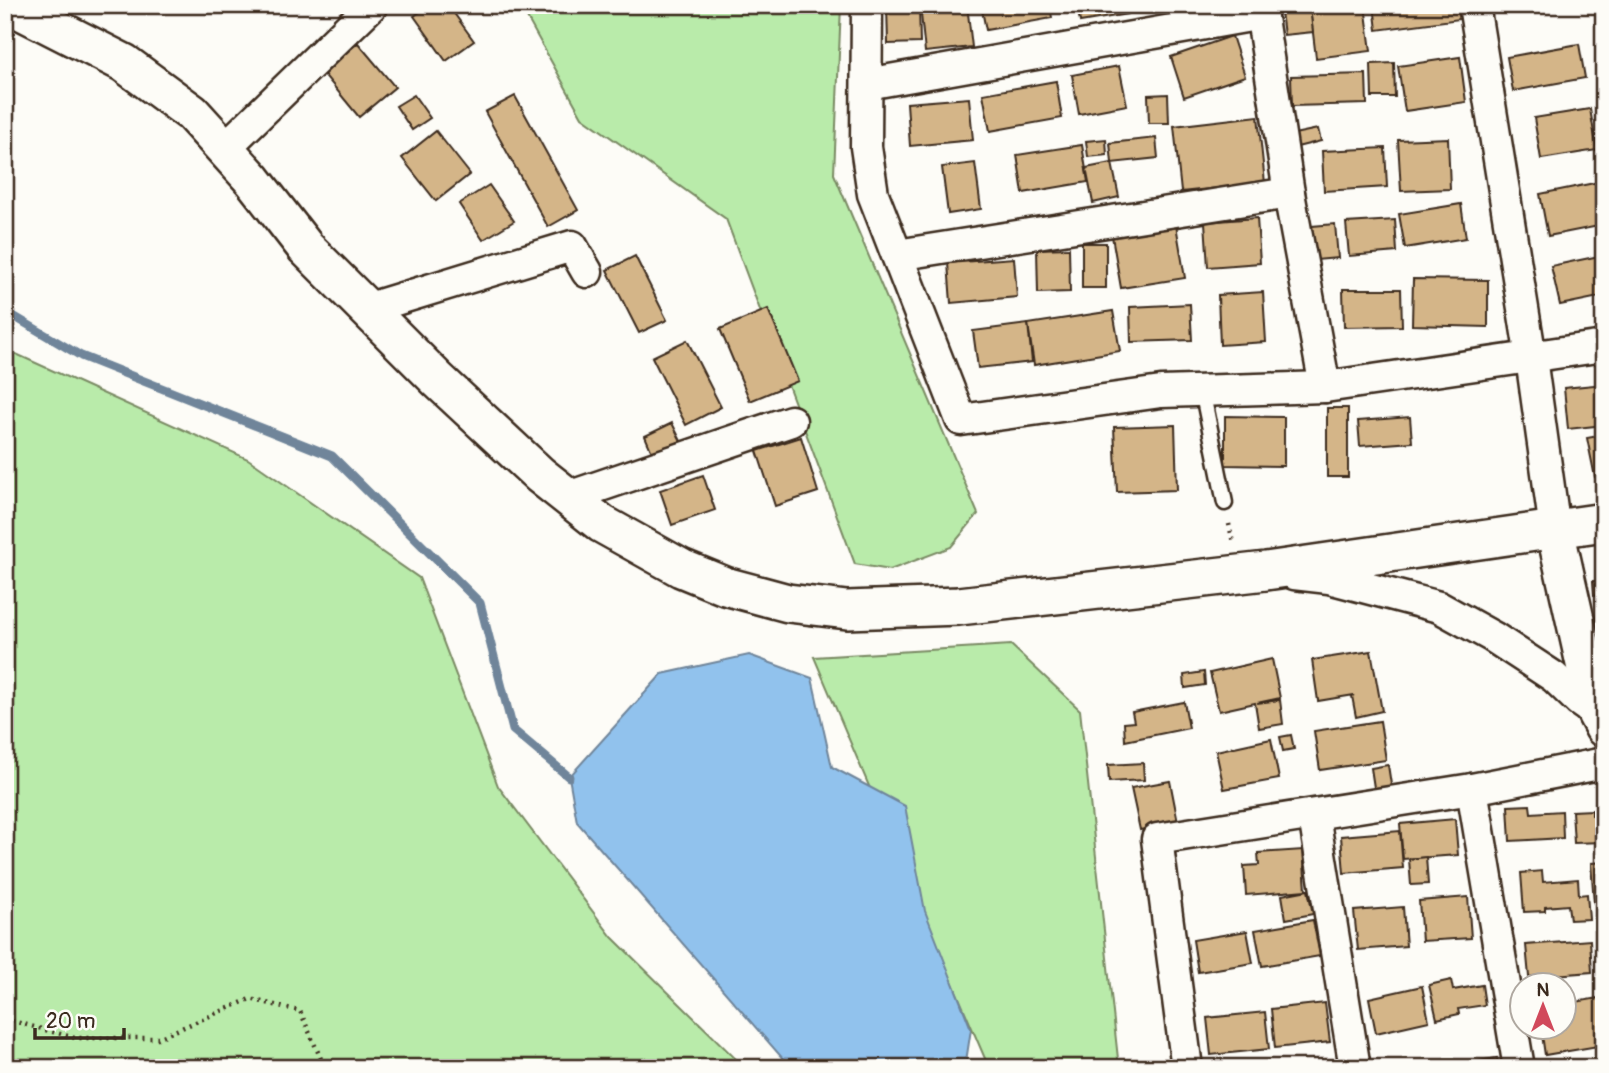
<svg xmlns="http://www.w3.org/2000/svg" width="1609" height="1073" font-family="Pangolin,sans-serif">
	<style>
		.green { fill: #b9ebaa; stroke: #7a8a64; stroke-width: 2 }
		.water { fill: #91c2ed; stroke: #6f859a; stroke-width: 2 }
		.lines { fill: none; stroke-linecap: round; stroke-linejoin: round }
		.stream { stroke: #6f859a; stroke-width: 9 }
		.building { fill: #d4b588; stroke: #3b2a1e; stroke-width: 2 }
		.service-casing { stroke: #3b2a1e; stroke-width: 19 }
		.minor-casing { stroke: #3b2a1e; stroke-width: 35 }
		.tertiary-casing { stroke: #3b2a1e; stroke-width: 42 }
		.path { stroke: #3b2a1e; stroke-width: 4.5; stroke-dasharray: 2 5; stroke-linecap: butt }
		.service { stroke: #fdfcf7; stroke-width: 14 }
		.minor { stroke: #fdfcf7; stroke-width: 30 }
		.tertiary { stroke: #fdfcf7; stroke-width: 37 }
	</style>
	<rect width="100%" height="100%" fill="#fdfcf7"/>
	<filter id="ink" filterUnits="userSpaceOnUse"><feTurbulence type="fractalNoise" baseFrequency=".0143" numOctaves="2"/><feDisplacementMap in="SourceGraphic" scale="14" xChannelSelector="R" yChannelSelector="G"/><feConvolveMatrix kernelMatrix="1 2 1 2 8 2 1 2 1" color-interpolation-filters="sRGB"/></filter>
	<g filter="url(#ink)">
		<!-- green -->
		<g class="green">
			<polygon points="520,5 841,5 834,174 978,514 951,547 890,570 855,564 726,219 582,117"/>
			<polygon points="5,349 248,459 419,578 498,786 612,937 745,1068 5,1068"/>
			<polygon points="1011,645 1080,710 1119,1068 989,1068 814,657"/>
		</g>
		<!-- water -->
		<polygon class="water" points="749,655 812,678 832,767 905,806 925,911 971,1029 965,1068 791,1068 577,822 569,777 662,674"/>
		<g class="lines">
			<!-- stream -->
			<polyline class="stream" points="5,311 81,356 332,456 480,603 513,730 569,777"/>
		</g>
		<!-- building -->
		<g class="building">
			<polygon points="430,5 448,5 474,41 446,61 414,16"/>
			<polygon points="887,5 919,5 920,43 888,44"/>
			<polygon points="920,5 967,5 972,47 925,52"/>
			<polygon points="981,5 1050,5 1052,18 986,30"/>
			<polygon points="1077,5 1126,5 1128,14 1080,22"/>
			<polygon points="1332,5 1365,5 1371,51 1316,58 1310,8"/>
			<polygon points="1374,5 1458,5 1460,19 1377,30"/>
			<polygon points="1310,8 1313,32 1284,35 1281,12"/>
			<polygon points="1232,36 1245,76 1184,97 1171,57"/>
			<polygon points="358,43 395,87 359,117 322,72"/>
			<polygon points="1579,44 1585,78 1513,91 1507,57"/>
			<polygon points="1460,57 1466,102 1405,111 1398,66"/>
			<polygon points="1394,63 1395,97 1372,97 1371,64"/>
			<polygon points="1119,66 1127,105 1079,114 1072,75"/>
			<polygon points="1366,74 1367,104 1292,106 1291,76"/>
			<polygon points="1056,81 1062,118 990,131 983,94"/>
			<polygon points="1168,94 1169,123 1149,123 1148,95"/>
			<polygon points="414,95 430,118 412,130 396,106"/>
			<polygon points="515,96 578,210 548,227 485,112"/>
			<polygon points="969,98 973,140 910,146 907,103"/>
			<polygon points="1590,109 1597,150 1541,159 1534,118"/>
			<polygon points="1258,116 1265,183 1181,192 1174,126"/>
			<polygon points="1318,129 1321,141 1297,147 1294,134"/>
			<polygon points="436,131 470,174 436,201 402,158"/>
			<polygon points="1156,138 1158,158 1112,163 1110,143"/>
			<polygon points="1448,138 1450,189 1401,191 1398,140"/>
			<polygon points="1106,139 1107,155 1088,157 1086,141"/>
			<polygon points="1082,145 1088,182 1023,193 1017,155"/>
			<polygon points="1385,148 1387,187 1324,191 1322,151"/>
			<polygon points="975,163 981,209 948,214 942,167"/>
			<polygon points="1112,163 1119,197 1093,203 1086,168"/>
			<polygon points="1604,181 1604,225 1548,236 1540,194"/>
			<polygon points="489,185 514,221 483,240 459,204"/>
			<polygon points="1461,204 1466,238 1405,248 1399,214"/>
			<polygon points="1257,218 1260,263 1208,267 1205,222"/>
			<polygon points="1395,220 1397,252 1349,256 1346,223"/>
			<polygon points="1335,224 1338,258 1316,260 1312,226"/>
			<polygon points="1176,225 1185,278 1121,288 1112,236"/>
			<rect x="1082" y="243" width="24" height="45"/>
			<polygon points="1069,248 1070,292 1038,293 1037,249"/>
			<polygon points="1604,255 1604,296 1560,305 1551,266"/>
			<polygon points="635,256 667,320 639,333 607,270"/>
			<polygon points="1014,258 1017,297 951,303 948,263"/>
			<polygon points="1413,279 1488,280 1488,327 1412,325"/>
			<polygon points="1343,289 1401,289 1402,326 1344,327"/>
			<polygon points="1263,292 1266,342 1220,345 1218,295"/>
			<polygon points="1190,304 1192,340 1131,342 1130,307"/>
			<polygon points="768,309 798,381 750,401 720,329"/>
			<polygon points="1113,311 1120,351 1034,365 1028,324"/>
			<polygon points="1028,324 1032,362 978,368 973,331"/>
			<polygon points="687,340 721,407 686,425 652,357"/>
			<polygon points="1604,384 1604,425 1568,429 1564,388"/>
			<rect x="1327" y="408" width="21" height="69"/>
			<polygon points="1225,416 1284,417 1284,466 1225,465"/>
			<polygon points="1410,417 1412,442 1360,446 1358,421"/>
			<polygon points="672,423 681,441 653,455 645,436"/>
			<polygon points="1175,425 1177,490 1117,492 1114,427"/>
			<polygon points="1604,435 1604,475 1595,477 1587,438"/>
			<polygon points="801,437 818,492 775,506 757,451"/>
			<polygon points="703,475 715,510 672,525 660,490"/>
			<polygon points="1593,581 1604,581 1604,594 1594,595"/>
			<polygon points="1371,651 1382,711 1356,717 1352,696 1354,695 1318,701 1312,660"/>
			<polygon points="1272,659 1280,698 1257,703 1280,700 1283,724 1259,728 1255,703 1219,711 1210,673"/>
			<polygon points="1204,672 1205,685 1185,688 1184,675"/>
			<polygon points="1184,702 1189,728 1125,741 1124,723 1134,722 1132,712"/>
			<polygon points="1380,721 1386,760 1320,770 1314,731"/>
			<polygon points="1291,735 1294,749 1283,751 1280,737"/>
			<polygon points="1271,739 1279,779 1224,789 1216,751"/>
			<polygon points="1143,763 1144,780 1109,782 1108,765"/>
			<polygon points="1388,765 1392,791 1375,794 1371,768"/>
			<polygon points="1170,781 1178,822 1140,830 1131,788"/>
			<polygon points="1530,805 1531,813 1562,811 1563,838 1510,841 1508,806"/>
			<polygon points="1592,810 1592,815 1604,815 1604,842 1574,843 1572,811"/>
			<polygon points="1455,819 1458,855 1403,859 1400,824"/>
			<polygon points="1400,831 1403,868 1344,873 1341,836"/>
			<polygon points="1303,850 1306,890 1246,895 1244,866 1259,865 1258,853"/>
			<polygon points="1426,857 1428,884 1411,885 1409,859"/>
			<polygon points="1604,862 1604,902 1594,903 1591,863"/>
			<polygon points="1542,871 1543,882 1578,879 1579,895 1587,894 1589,919 1570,920 1568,905 1545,907 1545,911 1524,912 1521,873"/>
			<polygon points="1308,890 1313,914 1286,919 1282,895"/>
			<polygon points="1468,897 1471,938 1422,941 1419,901"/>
			<polygon points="1403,907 1406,946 1358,950 1354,911"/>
			<polygon points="1313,920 1320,956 1262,966 1255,930"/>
			<polygon points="1247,931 1253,963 1198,972 1193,940"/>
			<polygon points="1590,940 1592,972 1529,977 1526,945"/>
			<polygon points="1451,980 1453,990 1482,985 1485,1005 1458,1009 1459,1014 1437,1019 1429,985"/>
			<polygon points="1422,986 1429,1021 1376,1033 1369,998"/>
			<polygon points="1604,997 1604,1045 1545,1055 1541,1028 1564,1028 1564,1004"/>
			<polygon points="1325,1003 1330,1042 1275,1048 1271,1009"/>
			<polygon points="1265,1012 1269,1049 1211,1055 1207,1018"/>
			<polygon points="1497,1058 1499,1068 1437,1068"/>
		</g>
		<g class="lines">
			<defs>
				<polyline id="service" points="1202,390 1225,503"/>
				<g id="minor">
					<polyline points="867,5 866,147 873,194 961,420 1161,392 1325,387 1604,346"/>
					<polyline points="1260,5 1289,193 1325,387"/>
					<polyline points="1474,5 1531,358 1555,530"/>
					<polyline points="867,84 1262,14"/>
					<polyline points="224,149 372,5"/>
					<polyline points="897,255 1289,193"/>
					<polyline points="366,309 572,246 587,272"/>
					<polyline points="568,497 791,421"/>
					<polyline points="1294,574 1329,578 1439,607 1493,637 1554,677 1579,701 1596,713"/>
					<polyline points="1472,789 1519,1068"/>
					<polyline points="1314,816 1355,1068"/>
					<polyline points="1187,1068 1157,839 1472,789 1604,763"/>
				</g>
				<g id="tertiary">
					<polyline points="10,5 124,63 192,113 253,180 306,248 438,380 540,475 602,524 681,568 725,586 788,603 847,610 959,606 1266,571 1604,522"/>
					<polyline points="1555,530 1596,713 1604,728"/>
				</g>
			</defs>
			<!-- service casing -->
			<use href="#service" class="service-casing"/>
			<!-- minor casing -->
			<use href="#minor" class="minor-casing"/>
			<!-- tertiary casing -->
			<use href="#tertiary" class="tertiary-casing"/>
			<!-- path -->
			<g class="path">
				<polyline points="1229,524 1233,543"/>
				<polyline points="5,1019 75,1038 158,1038 250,999 300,1011 325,1068"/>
			</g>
			<!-- service -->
			<use href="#service" class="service"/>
			<!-- minor -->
			<use href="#minor" class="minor"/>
			<!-- tertiary -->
			<use href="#tertiary" class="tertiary"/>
		</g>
	</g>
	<!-- margin -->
	<rect width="1609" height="1073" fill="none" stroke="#fdfcf7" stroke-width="28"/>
	<rect x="14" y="14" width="1581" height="1045" fill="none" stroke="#3b2a1e" stroke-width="2.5" filter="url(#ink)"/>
	<!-- north arrow -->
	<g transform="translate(1543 1006)"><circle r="33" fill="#fdfcf7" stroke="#afa8a0" stroke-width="2"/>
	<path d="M0-5L12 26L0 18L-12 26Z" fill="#d1495b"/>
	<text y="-10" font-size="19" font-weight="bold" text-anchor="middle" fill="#3b2a1e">N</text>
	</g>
	<!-- scale -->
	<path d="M35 1028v10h89v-10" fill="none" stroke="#3b2a1e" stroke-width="3.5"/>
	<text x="46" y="1028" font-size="21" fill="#3b2a1e" stroke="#fdfcf7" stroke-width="5" paint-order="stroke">20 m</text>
</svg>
